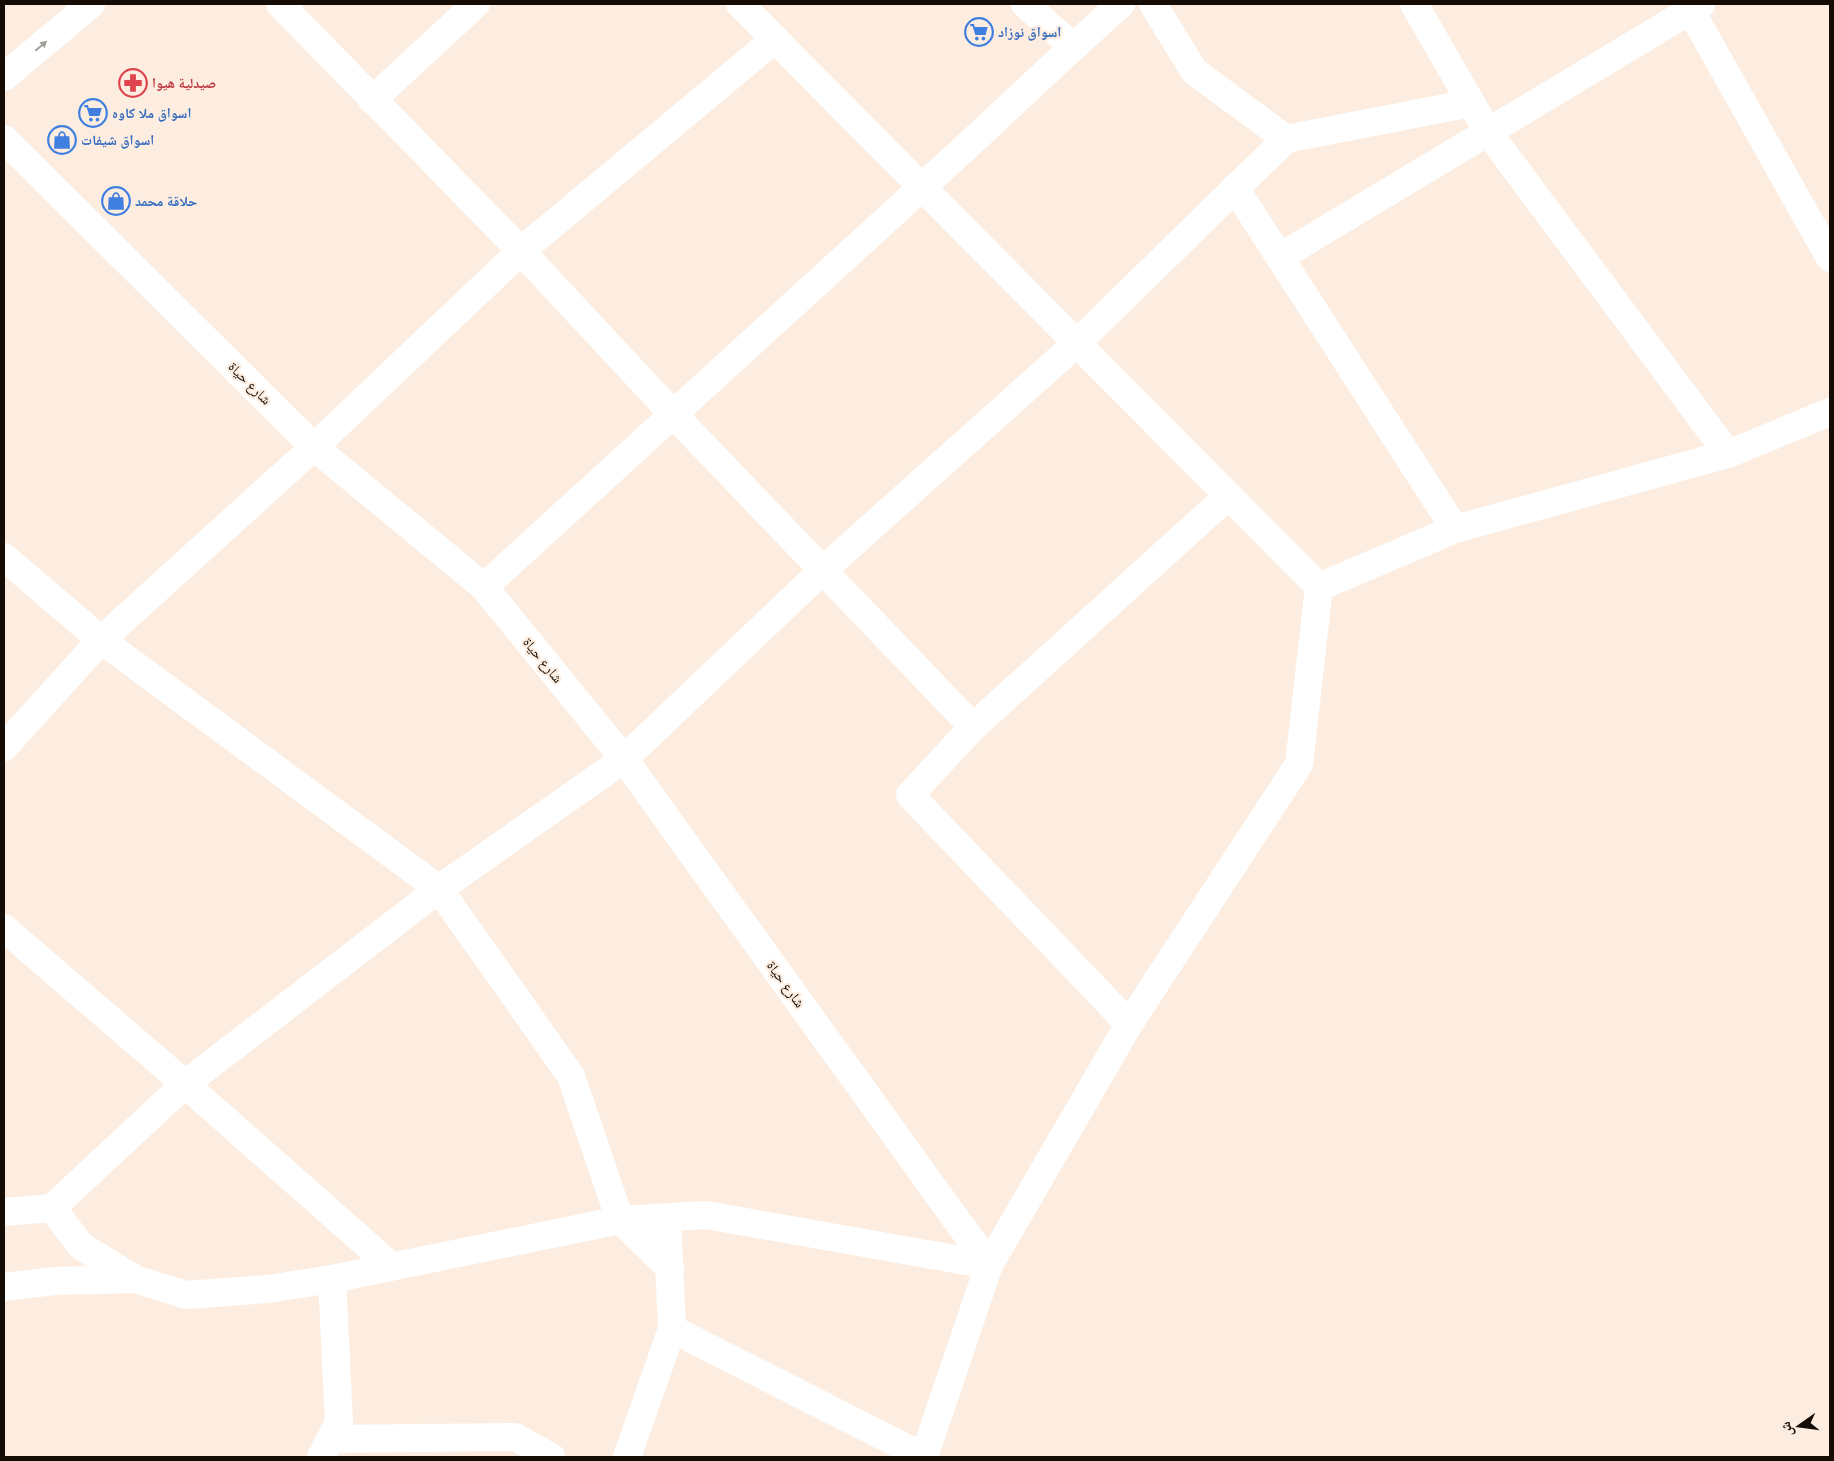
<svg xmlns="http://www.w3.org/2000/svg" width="1834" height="1461" font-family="'PT Sans','Noto Naskh Arabic',sans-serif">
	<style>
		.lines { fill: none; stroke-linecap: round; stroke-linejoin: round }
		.street { stroke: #fff; stroke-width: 28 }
		.primary { stroke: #fff; stroke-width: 28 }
		.oneway { fill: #a19e9b }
		.labels { text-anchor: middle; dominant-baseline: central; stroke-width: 4.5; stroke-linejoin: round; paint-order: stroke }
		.shop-label { font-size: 14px; font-weight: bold; fill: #366cbe; stroke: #fcede0; text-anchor: start }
		.health-label { font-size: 14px; font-weight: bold; fill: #be3a42; stroke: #fcede0; text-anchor: start }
		.street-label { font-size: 14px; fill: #140c05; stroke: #fcede0 }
	</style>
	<rect width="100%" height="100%" fill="#fcede0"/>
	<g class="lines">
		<!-- street -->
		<g class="street">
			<polyline points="280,4 521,251 672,413 973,727"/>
			<polyline points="740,4 1319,587"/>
			<polyline points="1025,4 1073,47"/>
			<polyline points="1153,4 1194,71 1286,139"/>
			<polyline points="1414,4 1488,132 1728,454"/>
			<polyline points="1687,4 1830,258"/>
			<polyline points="372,100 476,4"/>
			<polyline points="4,139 314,447 484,587 624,759 989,1265"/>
			<polyline points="1235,188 1455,529"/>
			<polyline points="1280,257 1701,4"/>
			<polyline points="4,557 101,640 439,889 571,1076 620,1220 670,1268"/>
			<path d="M484,587C628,454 775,322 920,189C988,128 1053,64 1121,4"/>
			<polyline points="1319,587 1455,529 1728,454 1830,412"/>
			<polyline points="4,747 101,640 314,447 521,251 775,39"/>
			<polyline points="4,928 185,1084 391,1266"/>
			<polyline points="1129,1024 910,795 973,727 1228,496"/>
			<polyline points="52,1208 185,1084 439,889 624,759 823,570 1077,343 1286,139 1471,103"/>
			<polyline points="4,1212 52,1208 81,1246 135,1279 186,1295 268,1289 332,1279 620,1220 706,1215 989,1265"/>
			<polyline points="667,1218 672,1329 924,1457"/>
			<polyline points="4,1287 54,1281 135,1279"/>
			<polyline points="331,1439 515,1437 551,1457"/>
			<polyline points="321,1457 339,1422 332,1279"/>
			<polyline points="627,1457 672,1329"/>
			<polyline points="924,1457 989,1265 1129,1024 1299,764 1319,587"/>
		</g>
		<!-- primary -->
		<polyline class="primary" points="4,77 91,4"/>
	</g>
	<!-- one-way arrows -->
	<defs><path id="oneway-solid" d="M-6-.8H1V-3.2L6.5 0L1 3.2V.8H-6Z" transform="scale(1.25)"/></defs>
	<use class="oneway" href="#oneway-solid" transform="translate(41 46) rotate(-40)"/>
	<!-- icons -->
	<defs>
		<symbol id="supermarket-ring" viewBox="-11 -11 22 22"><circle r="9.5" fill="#fcede0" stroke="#3f7fe0" stroke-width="1.5"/><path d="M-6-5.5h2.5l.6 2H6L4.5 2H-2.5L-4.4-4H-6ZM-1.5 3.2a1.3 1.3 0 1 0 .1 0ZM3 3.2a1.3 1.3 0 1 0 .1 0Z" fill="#3f7fe0"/></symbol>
		<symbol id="pharmacy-ring" viewBox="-11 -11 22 22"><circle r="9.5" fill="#fcede0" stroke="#e0444e" stroke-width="1.5"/><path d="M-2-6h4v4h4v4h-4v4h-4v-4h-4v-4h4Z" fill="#e0444e"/></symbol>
		<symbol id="shop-ring" viewBox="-11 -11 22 22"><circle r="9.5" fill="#fcede0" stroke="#3f7fe0" stroke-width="1.5"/><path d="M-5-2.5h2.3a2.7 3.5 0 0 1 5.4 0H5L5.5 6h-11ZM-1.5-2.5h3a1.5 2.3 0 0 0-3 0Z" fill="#3f7fe0"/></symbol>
	</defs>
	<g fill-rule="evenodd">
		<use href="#supermarket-ring" x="963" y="16" width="32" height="32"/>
		<use href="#pharmacy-ring" x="117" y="67" width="32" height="32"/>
		<use href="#supermarket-ring" x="77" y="97" width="32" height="32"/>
		<use href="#shop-ring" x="46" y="124" width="32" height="32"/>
		<use href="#shop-ring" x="100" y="185" width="32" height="32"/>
	</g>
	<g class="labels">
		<!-- shop labels -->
		<g class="shop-label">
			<text x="998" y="32">اسواق نوزاد</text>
			<text x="112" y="113">اسواق ملا كاوه</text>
			<text x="81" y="140">اسواق شيفات</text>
			<text x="135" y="201">حلاقة محمد</text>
		</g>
		<!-- health labels -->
		<g class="health-label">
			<text x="152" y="83">صيدلية هيوا</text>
		</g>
		<!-- street labels -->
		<g class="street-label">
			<text transform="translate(250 383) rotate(45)">شارع حياة</text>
			<text transform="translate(543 660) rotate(51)">شارع حياة</text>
			<text transform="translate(786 984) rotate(54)">شارع حياة</text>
		</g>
	</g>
	<!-- border -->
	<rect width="1834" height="1461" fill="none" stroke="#140c05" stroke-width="10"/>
	<!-- north arrow -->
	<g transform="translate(1799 1426) rotate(256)" stroke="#fcede0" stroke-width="4" paint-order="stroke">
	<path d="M0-4L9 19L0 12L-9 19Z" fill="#140c05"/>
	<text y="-8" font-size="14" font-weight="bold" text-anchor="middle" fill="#140c05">ش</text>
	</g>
</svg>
